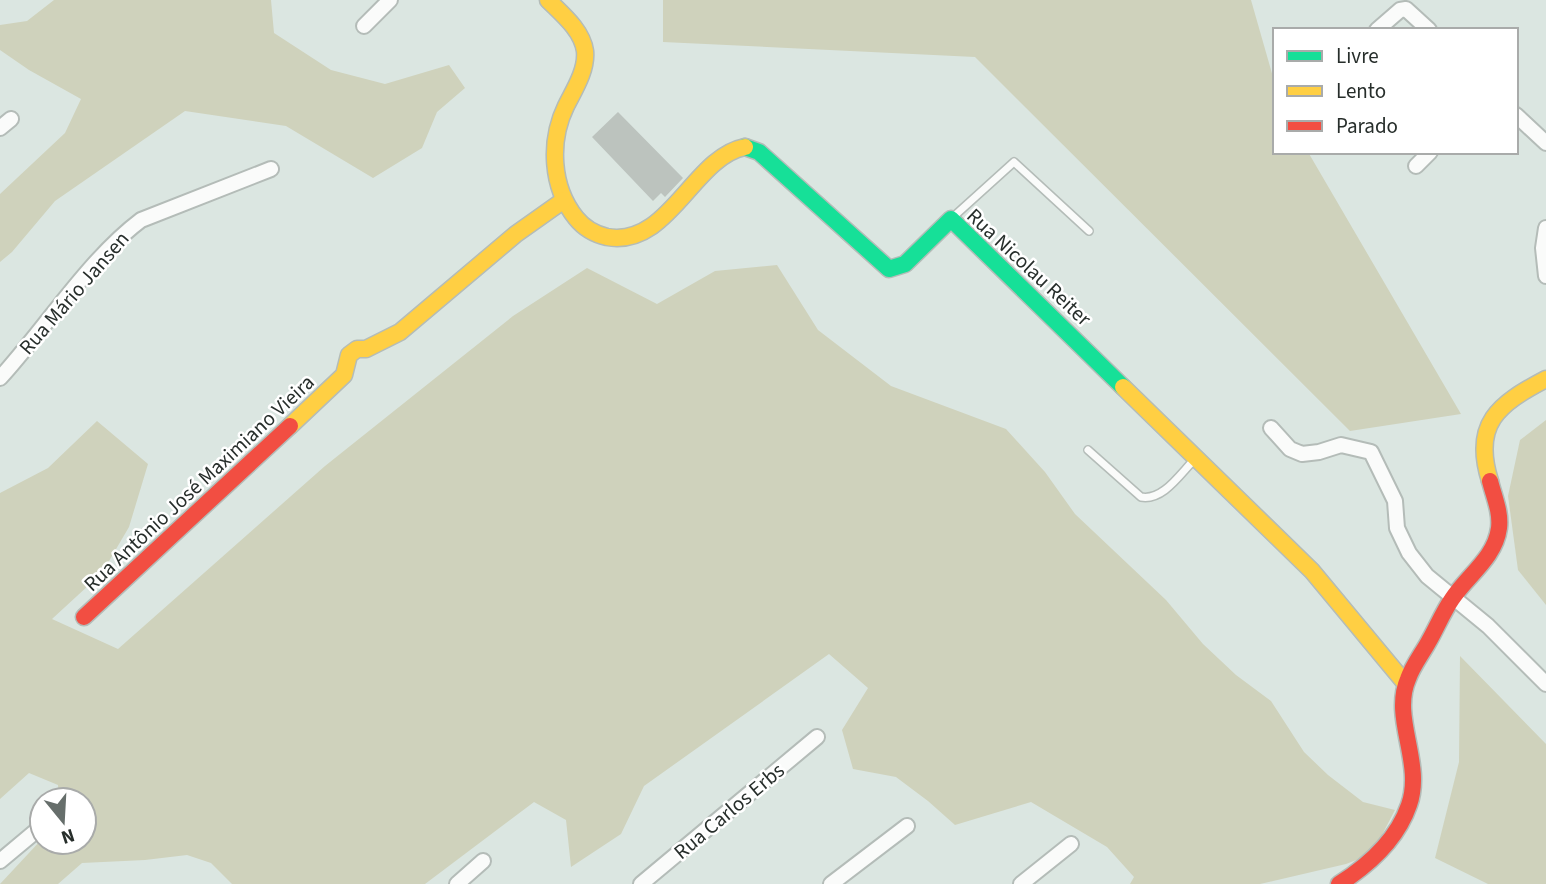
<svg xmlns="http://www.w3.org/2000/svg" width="1546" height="884" font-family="'Source Sans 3',sans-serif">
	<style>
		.green { fill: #cfd2bc }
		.building { fill: #bcc3be }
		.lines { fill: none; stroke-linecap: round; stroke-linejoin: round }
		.lane-casing { stroke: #b4bcb8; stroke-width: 10 }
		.street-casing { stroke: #b4bcb8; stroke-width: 18 }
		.fast-casing { stroke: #b4bcb8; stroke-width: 19 }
		.slow-casing { stroke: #b4bcb8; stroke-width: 19 }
		.jam-casing { stroke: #b4bcb8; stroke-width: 19 }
		.lane { stroke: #fafbfa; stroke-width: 7 }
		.street { stroke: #fafbfa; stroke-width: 14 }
		.fast { stroke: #16e098; stroke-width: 16 }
		.slow { stroke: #ffcf43; stroke-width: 16 }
		.jam { stroke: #f24e42; stroke-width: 16 }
		.labels { text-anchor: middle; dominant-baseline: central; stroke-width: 5; stroke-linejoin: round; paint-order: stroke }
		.street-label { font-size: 21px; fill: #272e2b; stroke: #fff }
	</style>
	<rect width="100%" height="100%" fill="#dbe6e1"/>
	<!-- green -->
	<g class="green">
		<polygon points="54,0 271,0 274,33 331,70 385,84 449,65 465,88 437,112 422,148 373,178 286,126 185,111 55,201 12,252 0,262 0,194 65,133 81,99 29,70 0,50 0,25 27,21"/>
		<polygon points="663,0 1251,0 1275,84 1275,152 1308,152 1461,414 1350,431 975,57 663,42"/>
		<polygon points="777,265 818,330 891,386 1006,429 1045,472 1075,514 1166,600 1203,644 1236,675 1271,701 1304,752 1328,775 1363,802 1395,810 1372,854 1346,864 1260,884 1130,884 1134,877 1107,847 1031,802 955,825 928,801 896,777 853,769 842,730 868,688 829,654 644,786 621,834 571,867 566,820 534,802 425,884 232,884 211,863 187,855 145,860 82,863 58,884 0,884 42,839 42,842 84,842 84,800 59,800 58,785 29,773 0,799 0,493 48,468 97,421 148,464 129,527 102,573 52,619 118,649 325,466 513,316 587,268 657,304 715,271"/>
		<polygon points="1546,420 1546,605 1518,570 1508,496 1520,440"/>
		<polygon points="1460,656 1546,744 1546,884 1488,884 1435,858 1459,762"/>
	</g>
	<!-- building -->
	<polygon class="building" points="618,112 683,178 665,197 661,193 653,201 592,137"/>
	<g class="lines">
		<defs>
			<g id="lane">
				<polyline points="952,218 1014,162 1089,231"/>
				<path d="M1088,450L1141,497C1163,501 1180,474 1194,460"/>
			</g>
			<g id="street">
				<polyline points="364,26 390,0"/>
				<polyline points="1377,30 1400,10 1406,9 1429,30"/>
				<polyline points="1516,115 1546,143"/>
				<polyline points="0,128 11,119"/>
				<polyline points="1416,166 1430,152"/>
				<polyline points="1546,228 1543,248 1546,276"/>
				<path d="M0,378C45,329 88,260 141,220L271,169"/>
				<polyline points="1271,428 1290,449 1302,454 1319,452 1341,445 1371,452 1395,501 1397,528 1409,553 1427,576 1488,626 1546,684"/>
				<polyline points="0,861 36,831"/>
				<polyline points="457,884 483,861"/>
				<polyline points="641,884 817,737"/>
				<polyline points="831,884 907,826"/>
				<polyline points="1021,884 1071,844"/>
			</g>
			<polyline id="fast" points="745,147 759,152 889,269 905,264 951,219 1123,387"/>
			<g id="slow">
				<path d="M548,0C562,14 582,30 585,51C587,70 574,90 566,106C549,141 551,187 576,218C584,228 594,234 607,237C669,248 693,157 745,147"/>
				<polyline points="1123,387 1312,571 1405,683"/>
				<polyline points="290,426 344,375 349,355 357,349 366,349 400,332 516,234 564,200"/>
				<path d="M1490,481C1472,424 1498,404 1546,379"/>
			</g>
			<g id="jam">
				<polyline points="84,617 290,426"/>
				<path d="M1339,884C1369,865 1397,840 1409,805C1424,763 1391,718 1408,679C1413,665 1422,654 1429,641C1437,627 1443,612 1452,599C1468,575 1495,558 1499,528C1501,512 1494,497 1490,481"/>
			</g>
		</defs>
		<!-- lane casing -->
		<use href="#lane" class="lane-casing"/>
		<!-- street casing -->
		<use href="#street" class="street-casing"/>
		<!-- fast casing -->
		<use href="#fast" class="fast-casing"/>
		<!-- slow casing -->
		<use href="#slow" class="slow-casing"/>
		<!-- jam casing -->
		<use href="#jam" class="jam-casing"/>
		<!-- lane -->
		<use href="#lane" class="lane"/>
		<!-- street -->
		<use href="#street" class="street"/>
		<!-- fast -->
		<use href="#fast" class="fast"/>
		<!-- slow -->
		<use href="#slow" class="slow"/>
		<!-- jam -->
		<use href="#jam" class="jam"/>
	</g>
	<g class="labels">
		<!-- street labels -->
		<g class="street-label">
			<text transform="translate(1029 267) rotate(43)">Rua Nicolau Reiter</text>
			<text transform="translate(74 293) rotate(-49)">Rua Mário Jansen</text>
			<text transform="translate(199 483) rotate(-43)">Rua Antônio José Maximiano Vieira</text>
			<text transform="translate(729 811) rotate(-40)">Rua Carlos Erbs</text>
		</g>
	</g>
	<!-- legend -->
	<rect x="1273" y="28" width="245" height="126" fill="#ffffff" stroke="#a9abaa" stroke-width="2"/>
	<rect x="1287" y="51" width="35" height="10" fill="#16e098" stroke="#a9abaa" stroke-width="2"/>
	<text x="1336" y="63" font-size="21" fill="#272e2b">Livre</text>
	<rect x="1287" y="86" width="35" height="10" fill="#ffcf43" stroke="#a9abaa" stroke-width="2"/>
	<text x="1336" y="98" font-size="21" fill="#272e2b">Lento</text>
	<rect x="1287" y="121" width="35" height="10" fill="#f24e42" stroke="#a9abaa" stroke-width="2"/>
	<text x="1336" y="133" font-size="21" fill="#272e2b">Parado</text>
	<!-- north arrow -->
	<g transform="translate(63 821) rotate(162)"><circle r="33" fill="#ffffff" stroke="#a9abaa" stroke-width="2"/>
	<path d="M0-5L12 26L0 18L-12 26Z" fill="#666e6b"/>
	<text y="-10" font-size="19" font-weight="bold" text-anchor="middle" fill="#272e2b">N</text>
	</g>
</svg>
